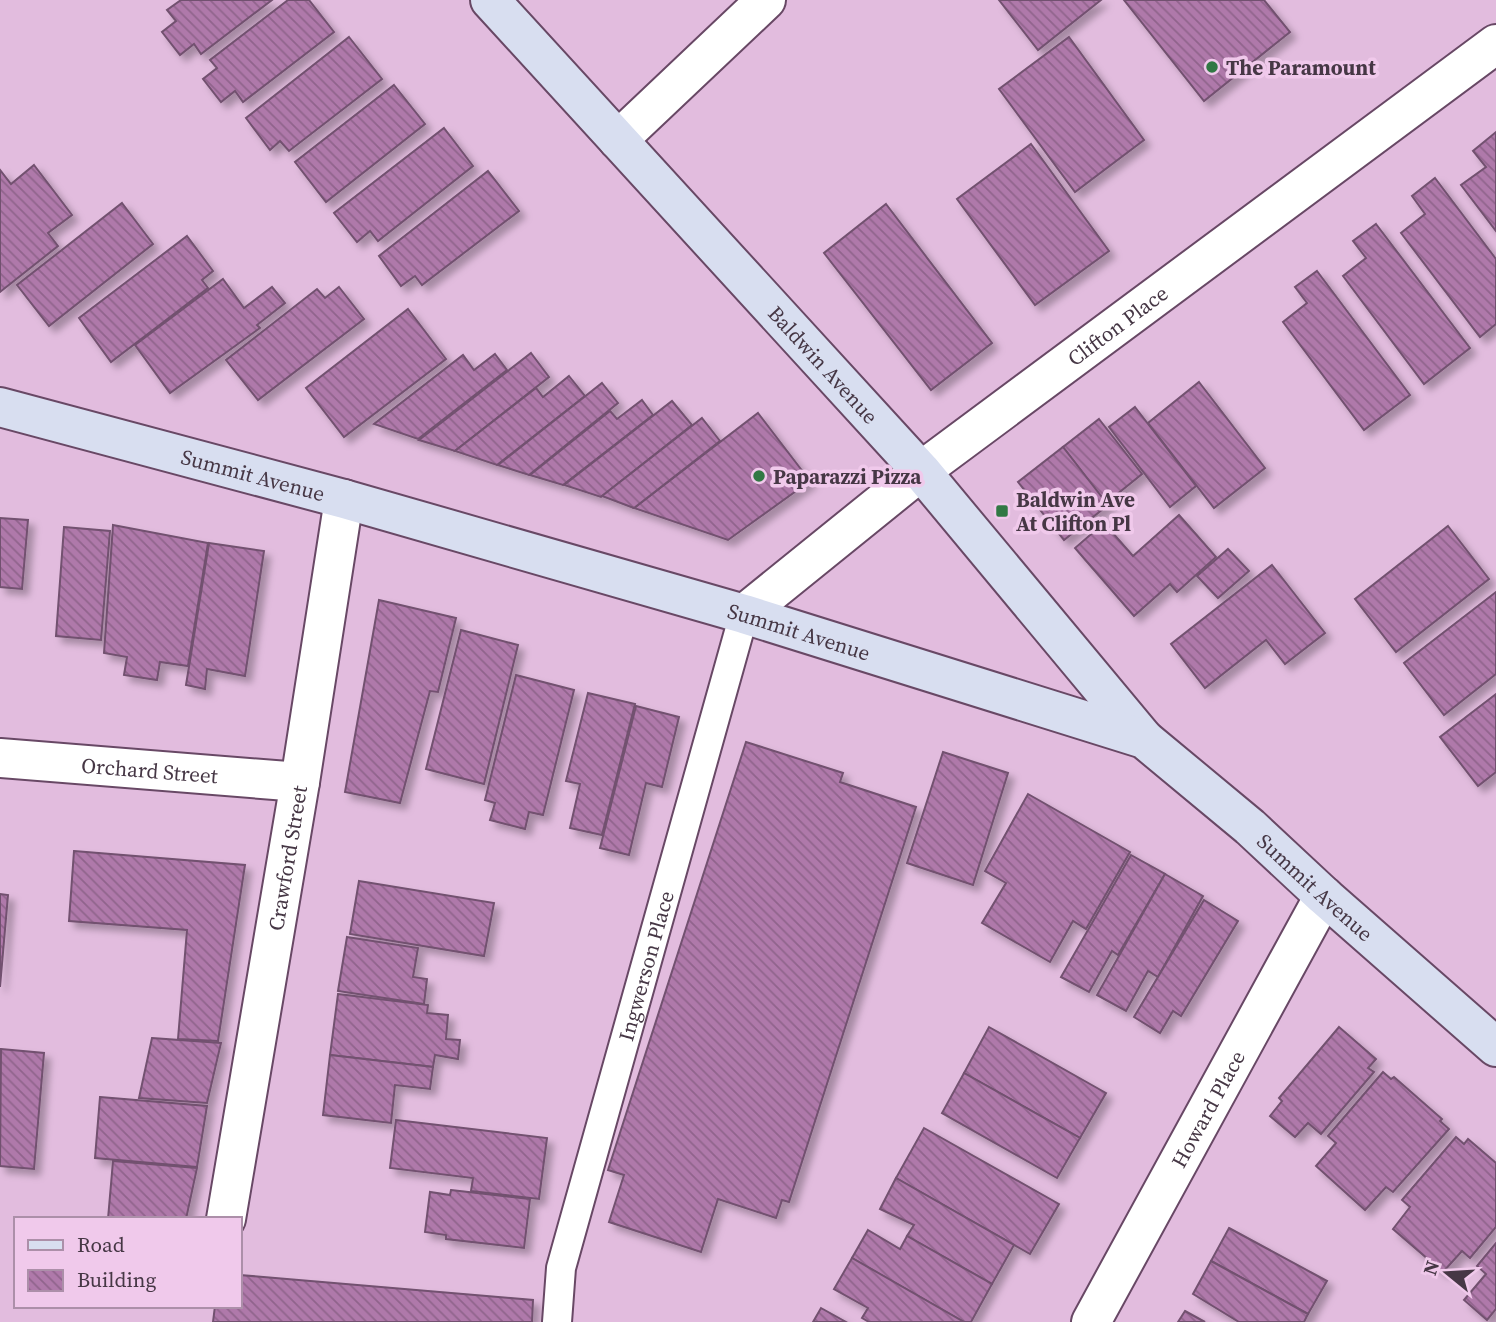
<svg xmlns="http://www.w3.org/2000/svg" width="1496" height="1322" font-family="'Source Serif 4',serif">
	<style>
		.building { fill: url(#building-back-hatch); stroke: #72516f; stroke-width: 2; filter: url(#shadow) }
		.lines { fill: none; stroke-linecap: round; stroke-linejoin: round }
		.lane-casing { stroke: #684865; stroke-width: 32 }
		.street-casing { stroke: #684865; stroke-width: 42 }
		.secondary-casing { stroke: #684865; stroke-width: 42 }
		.lane { stroke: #fff; stroke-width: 28 }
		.street { stroke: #fff; stroke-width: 38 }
		.secondary { stroke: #d8def0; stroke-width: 38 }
		.poi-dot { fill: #317844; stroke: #f0c9eb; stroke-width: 2.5 }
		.labels { text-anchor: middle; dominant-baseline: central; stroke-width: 7; stroke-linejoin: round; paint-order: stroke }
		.poi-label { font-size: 21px; font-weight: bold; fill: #463745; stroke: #f0c9eb; text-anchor: start }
		.street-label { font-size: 21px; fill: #463745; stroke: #f0c9eb }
	</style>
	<defs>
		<pattern id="building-back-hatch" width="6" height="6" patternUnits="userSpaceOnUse" patternTransform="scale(1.75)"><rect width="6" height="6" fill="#af79aa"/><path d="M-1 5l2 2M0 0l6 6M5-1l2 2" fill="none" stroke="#90648c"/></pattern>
		<filter id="shadow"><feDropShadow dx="6" dy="6" stdDeviation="3.5" flood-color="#0004"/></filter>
	</defs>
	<rect width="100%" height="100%" fill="#e2bcde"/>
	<!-- building -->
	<g class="building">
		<polygon points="181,0 272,0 201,54 194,44 180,55 162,32 176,21 167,10"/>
		<polygon points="288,0 309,0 334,32 243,102 235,91 221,102 203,79 217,68 210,60"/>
		<polygon points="999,0 1101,0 1038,50"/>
		<polygon points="1124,0 1264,0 1290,32 1204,101"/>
		<polygon points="349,37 382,79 289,151 280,141 270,150 246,118"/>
		<polygon points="1069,37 1144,140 1075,192 999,89"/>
		<polygon points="394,85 425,124 326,202 295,162"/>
		<polygon points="444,128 473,166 378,241 370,231 357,242 334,213"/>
		<polygon points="1496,132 1496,231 1461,185 1486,167 1473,151"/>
		<polygon points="1031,144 1109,251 1035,305 957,199"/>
		<polygon points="34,165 72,215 48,233 58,246 0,292 0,170 11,184"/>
		<polygon points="488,171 519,211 422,285 415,276 401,286 379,256"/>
		<polygon points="1435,178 1496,259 1496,324 1480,337 1401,233 1425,214 1412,196"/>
		<polygon points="122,203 153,244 49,326 17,285"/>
		<polygon points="886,204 992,343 931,390 824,253"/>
		<polygon points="1376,224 1470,348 1424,384 1343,276 1366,258 1353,241"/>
		<polygon points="187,236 213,271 202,280 208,288 111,362 79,318"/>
		<polygon points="1317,271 1410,395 1364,430 1283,322 1307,303 1295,287"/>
		<polygon points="223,279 244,308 272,287 285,303 257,325 260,328 170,393 135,345"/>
		<polygon points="339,287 364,319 258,400 226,360 317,289 325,298"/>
		<polygon points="408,309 446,359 344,437 306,388"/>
		<polygon points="531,353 549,377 455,451 419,440"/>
		<polygon points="495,354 507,370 418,439 374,424 463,355 474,370"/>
		<polygon points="569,376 585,396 497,465 455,451 536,388 543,397"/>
		<polygon points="1199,382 1265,468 1214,508 1148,423"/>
		<polygon points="602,383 618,403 529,475 498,465"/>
		<polygon points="642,400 653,415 563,485 530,475 610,411 617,419"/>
		<polygon points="672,401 692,425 601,497 564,485"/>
		<polygon points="1135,407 1196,486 1170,507 1109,427"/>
		<polygon points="758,413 810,481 728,540 634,508"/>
		<polygon points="702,418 720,441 634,508 602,496"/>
		<polygon points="1099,419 1142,474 1106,503 1063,447"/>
		<polygon points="1063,447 1108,505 1064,540 1018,482"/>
		<polygon points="1179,515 1216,557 1177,592 1170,584 1134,616 1075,548 1104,523 1133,556"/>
		<polygon points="0,518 28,520 22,589 0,587"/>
		<polygon points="113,525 208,543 188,666 160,662 157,680 124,675 127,657 104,653"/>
		<polygon points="1448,526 1489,579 1396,652 1355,599"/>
		<polygon points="64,527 110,531 101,640 56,636"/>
		<polygon points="209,543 264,551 245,676 207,669 205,689 186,685"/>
		<polygon points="1228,549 1249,571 1218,598 1197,576"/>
		<polygon points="1272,565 1325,633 1285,664 1266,640 1205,688 1171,644"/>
		<polygon points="1496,592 1496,674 1444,715 1404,663"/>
		<polygon points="379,600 456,618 438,692 430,691 400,803 345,792"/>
		<polygon points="461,630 518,645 484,784 426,769"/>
		<polygon points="516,675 574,690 543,815 529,812 525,829 490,820 495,803 485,800"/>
		<polygon points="588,693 635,704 602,835 570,828 580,784 566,781"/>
		<polygon points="1496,694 1496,772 1478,786 1440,737"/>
		<polygon points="636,706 679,717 662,787 646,783 629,855 600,848"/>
		<polygon points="746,742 843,773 840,782 916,807 789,1202 782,1200 776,1218 718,1199 701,1252 609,1222 624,1175 608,1170"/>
		<polygon points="943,752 1008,773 973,885 907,863"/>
		<polygon points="1028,794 1130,852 1086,929 1073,921 1050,962 982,923 1006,883 985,871"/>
		<polygon points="74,851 245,865 218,1041 178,1039 187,930 69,921"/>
		<polygon points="1131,855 1165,874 1118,955 1112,951 1089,992 1061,977"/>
		<polygon points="1165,874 1203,896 1158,977 1148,971 1126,1011 1097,995"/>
		<polygon points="359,881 494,903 484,956 350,934"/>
		<polygon points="0,894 8,895 0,987"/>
		<polygon points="1204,900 1238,921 1181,1016 1173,1011 1160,1033 1134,1017"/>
		<polygon points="347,937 418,948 413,977 427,979 424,1004 338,991"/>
		<polygon points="338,994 428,1005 427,1013 448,1015 446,1039 460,1040 458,1059 435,1055 433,1067 330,1055"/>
		<polygon points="989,1027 1106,1093 1080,1138 964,1073"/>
		<polygon points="1339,1027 1376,1059 1368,1068 1374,1072 1321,1134 1308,1123 1295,1137 1270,1116 1282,1101 1279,1098"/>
		<polygon points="152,1038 221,1043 207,1103 139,1098"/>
		<polygon points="1,1049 44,1053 34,1169 0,1166"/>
		<polygon points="330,1055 433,1067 430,1089 395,1085 391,1123 323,1115"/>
		<polygon points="1383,1072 1391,1079 1394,1077 1442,1119 1440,1121 1449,1129 1393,1192 1386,1187 1365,1210 1316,1166 1336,1143 1328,1136"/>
		<polygon points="964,1073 1080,1138 1057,1178 942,1113"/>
		<polygon points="100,1097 207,1106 197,1167 95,1158"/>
		<polygon points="396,1120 547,1138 539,1199 471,1191 473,1178 390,1168"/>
		<polygon points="924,1128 1059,1204 1030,1254 896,1178"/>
		<polygon points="1456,1137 1464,1144 1468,1139 1496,1163 1496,1227 1470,1258 1462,1251 1443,1272 1393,1229 1410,1207 1402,1200"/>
		<polygon points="113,1161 197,1168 186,1219 108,1219"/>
		<polygon points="896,1178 1014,1245 992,1284 907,1236 914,1225 880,1209"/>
		<polygon points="451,1190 530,1199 524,1248 446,1239 446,1235 425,1232 430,1192 450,1195"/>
		<polygon points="1229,1228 1327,1281 1308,1314 1211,1261"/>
		<polygon points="868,1230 900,1249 907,1236 992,1284 971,1322 964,1322 852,1258"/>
		<polygon points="1496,1243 1496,1309 1487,1320 1464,1300 1486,1274 1477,1266"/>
		<polygon points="852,1258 964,1322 869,1322 862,1318 868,1308 834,1289"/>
		<polygon points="1211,1261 1308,1314 1304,1322 1239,1322 1193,1294"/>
		<polygon points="240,1275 533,1300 532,1322 213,1322 215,1306 240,1306"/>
		<polygon points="821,1308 846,1322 813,1322"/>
		<polygon points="1185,1311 1205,1322 1178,1322"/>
	</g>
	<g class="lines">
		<defs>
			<g id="lane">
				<path id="s1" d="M557,1322L561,1268L744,614"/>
			</g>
			<g id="street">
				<polyline points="618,140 766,0"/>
				<path id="s2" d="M744,614L921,471L1496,44"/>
				<path id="s3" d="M0,758L300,782"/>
				<path id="s4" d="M226,1219L300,782L344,499"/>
				<path id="s5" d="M1091,1322L1324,896"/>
			</g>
			<g id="secondary">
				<path id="s6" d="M490,0L921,471L1144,739"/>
				<path id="s7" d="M0,407L344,499L744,614L1144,739L1250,827L1324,896L1496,1047"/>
			</g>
		</defs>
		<!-- lane casing -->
		<use href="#lane" class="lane-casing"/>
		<!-- street casing -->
		<use href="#street" class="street-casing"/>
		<!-- secondary casing -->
		<use href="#secondary" class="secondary-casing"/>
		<!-- lane -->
		<use href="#lane" class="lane"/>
		<!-- street -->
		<use href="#street" class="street"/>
		<!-- secondary -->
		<use href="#secondary" class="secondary"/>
	</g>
	<!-- markers -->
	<g class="poi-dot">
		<circle cx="1212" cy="67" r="7"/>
		<circle cx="759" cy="476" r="7"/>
		<rect x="995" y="504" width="14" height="14" rx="3.5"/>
	</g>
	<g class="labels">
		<!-- poi labels -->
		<g class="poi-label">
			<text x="1226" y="67">The Paramount</text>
			<text x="773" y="476">Paparazzi Pizza</text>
			<text x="1016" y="499">Baldwin Ave<tspan x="1016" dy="24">At Clifton Pl</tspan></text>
		</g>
		<!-- street labels -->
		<g class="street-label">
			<text stroke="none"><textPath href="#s2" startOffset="472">Clifton Place</textPath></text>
			<text stroke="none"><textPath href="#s6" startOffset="494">Baldwin Avenue</textPath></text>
			<text stroke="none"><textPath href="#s7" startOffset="262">Summit Avenue</textPath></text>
			<text stroke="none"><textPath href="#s7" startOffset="830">Summit Avenue</textPath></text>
			<text stroke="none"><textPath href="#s3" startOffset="150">Orchard Street</textPath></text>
			<text stroke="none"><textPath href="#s4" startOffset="366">Crawford Street</textPath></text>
			<text stroke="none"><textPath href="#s7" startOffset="1418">Summit Avenue</textPath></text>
			<text stroke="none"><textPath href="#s1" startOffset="368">Ingwerson Place</textPath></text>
			<text stroke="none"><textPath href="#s5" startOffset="243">Howard Place</textPath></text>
		</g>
	</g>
	<!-- legend -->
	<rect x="14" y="1217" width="228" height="91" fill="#f0c9eb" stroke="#ac8fa9" stroke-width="2"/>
	<rect x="28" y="1240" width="35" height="10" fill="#d8def0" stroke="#ac8fa9" stroke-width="2"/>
	<text x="77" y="1252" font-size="21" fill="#463745">Road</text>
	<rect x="28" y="1270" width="35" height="21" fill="url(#building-back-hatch)" stroke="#ac8fa9" stroke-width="2"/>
	<text x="77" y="1287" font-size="21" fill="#463745">Building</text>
	<!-- north arrow -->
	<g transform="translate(1447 1273) rotate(288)" stroke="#f0c9eb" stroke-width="5" paint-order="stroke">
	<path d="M0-5L12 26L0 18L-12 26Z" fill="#463745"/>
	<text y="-10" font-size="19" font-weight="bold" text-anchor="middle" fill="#463745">N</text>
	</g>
</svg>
